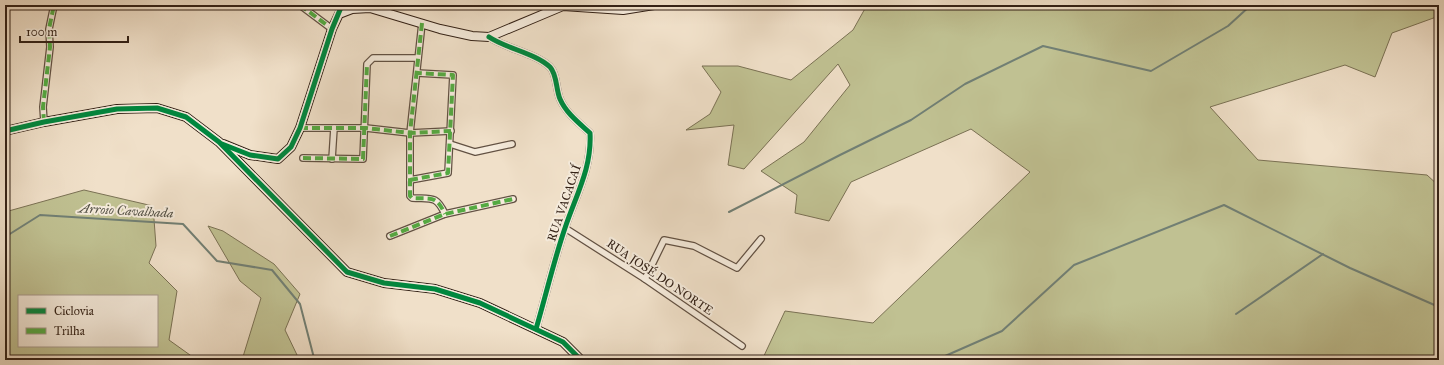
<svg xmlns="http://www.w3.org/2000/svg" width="1444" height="365" font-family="'IM FELL Great Primer',serif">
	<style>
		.green { fill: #c0c192; stroke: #7a7154; fill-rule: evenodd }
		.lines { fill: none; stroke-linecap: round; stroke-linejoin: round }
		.stream { stroke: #717f74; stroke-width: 2 }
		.street-casing { stroke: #625143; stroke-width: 8 }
		.secondary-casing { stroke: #332116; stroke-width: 10 }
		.street { stroke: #f5ebdc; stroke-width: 5.5 }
		.secondary { stroke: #f5ebdc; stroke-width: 8 }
		.quiet { stroke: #54aa42; stroke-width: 4; stroke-dasharray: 8 4; stroke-linecap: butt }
		.cycleway-casing { stroke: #f5ebdc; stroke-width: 8 }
		.cycleway { stroke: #00873e; stroke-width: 5 }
		.labels { text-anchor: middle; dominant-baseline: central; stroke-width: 4; stroke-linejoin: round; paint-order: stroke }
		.street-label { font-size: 12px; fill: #332116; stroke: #f5ebdc }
		.water-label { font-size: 13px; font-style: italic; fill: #525045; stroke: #f5ebdc }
	</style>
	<rect width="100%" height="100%" fill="#f0e0c9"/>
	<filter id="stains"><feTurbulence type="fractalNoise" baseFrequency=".005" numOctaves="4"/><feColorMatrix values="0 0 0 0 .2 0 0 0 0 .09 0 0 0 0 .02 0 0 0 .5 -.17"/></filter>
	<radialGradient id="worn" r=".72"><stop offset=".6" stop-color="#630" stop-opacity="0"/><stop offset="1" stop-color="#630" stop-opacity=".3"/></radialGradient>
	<!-- green -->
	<g class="green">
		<polygon points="867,5 1439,5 1439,16 1392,33 1375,77 1345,65 1210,107 1258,160 1427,175 1439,186 1439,360 762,360 785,311 873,323 1030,172 971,129 851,182 829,221 795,213 797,195 761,171 804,142 850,85 838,64 744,169 728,165 734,125 686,130 710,114 721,92 702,66 738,66 791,80 853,30"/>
		<path d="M84,190L153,206L156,246L149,263L177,291L169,340L197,360H5V212ZM19,296H157V346H19Z"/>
		<polygon points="208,226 223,231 274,264 300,294 285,330 298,357 295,360 242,360 261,298 240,281"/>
	</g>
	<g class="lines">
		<!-- stream -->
		<g class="stream">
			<polyline points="729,212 840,155 911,120 965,84 1043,46 1151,71 1228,26 1251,5"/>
			<polyline points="5,237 40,215 183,224 217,261 272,270 300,304 314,358 320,360"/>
			<polyline points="1236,314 1323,254"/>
			<polyline points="936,360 1002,331 1074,265 1224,205 1350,268 1439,307"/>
			<polyline points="1426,360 1439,359"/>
		</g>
		<defs>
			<g id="street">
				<polyline points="300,5 332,29"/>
				<polyline points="339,14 342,5"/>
				<path d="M422,23L410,133V196L412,198C432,199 436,195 445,214"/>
				<path d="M489,37C507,49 535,53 550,67C557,74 556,90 560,99C566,113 579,123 590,133C592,168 576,195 565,228C554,260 546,295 536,329"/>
				<polyline points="44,122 43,107 50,47 49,29 54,5"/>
				<polyline points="300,128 366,128 410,133 451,131"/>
				<polyline points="450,144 475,152 512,144"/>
				<polyline points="303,158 363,159 367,64 373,58 418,58"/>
				<polyline points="332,159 334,128"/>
				<polyline points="410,180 448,173 453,75 417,73"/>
				<polyline points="565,228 645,279 742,346"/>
				<polyline points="390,236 445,214 513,199"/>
				<polyline points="645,279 664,240 694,246 737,268 761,239"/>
			</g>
			<g id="secondary">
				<polyline points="5,131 44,122 117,109 157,108 186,117 219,142 347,272 384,283 435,289 480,303 563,342 581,360"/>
				<polyline points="223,144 250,155 278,159 291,147 300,128 332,29 339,14 352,9 370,8 440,29 472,36 489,37 563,6 623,10 654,5"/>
			</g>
		</defs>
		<!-- street casing -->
		<use href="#street" class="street-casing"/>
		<!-- secondary casing -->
		<use href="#secondary" class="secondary-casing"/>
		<!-- street -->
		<use href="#street" class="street"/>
		<!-- secondary -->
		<use href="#secondary" class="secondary"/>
		<!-- quiet -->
		<g class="quiet">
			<polyline points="300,5 332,29"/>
			<path d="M422,23L410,133V196L412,198C432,199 436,195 445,214"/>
			<polyline points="44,122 43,107 50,47 49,29 54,5"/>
			<polyline points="300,128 366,128 410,133 451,131"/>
			<polyline points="303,158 363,159 367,64"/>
			<polyline points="410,180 448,173 453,75 417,73"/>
			<polyline points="390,236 445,214 513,199"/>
		</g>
		<defs>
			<g id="cycleway">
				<path d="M489,37C507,49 535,53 550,67C557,74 556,90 560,99C566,113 579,123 590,133C592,168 576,195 565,228C554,260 546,295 536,329"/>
				<polyline points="5,131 44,122 117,109 157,108 186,117 219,142 347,272 384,283 435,289 480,303 563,342 581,360"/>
				<polyline points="222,144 250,155 278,159 291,147 300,128 332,29 342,5"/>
			</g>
		</defs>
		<!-- cycleway casing -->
		<use href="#cycleway" class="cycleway-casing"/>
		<!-- cycleway -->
		<use href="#cycleway" class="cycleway"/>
	</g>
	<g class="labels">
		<!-- street labels -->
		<g class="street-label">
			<text transform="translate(564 203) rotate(-71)">RUA VACACAÍ</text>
			<text transform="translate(660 277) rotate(34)">RUA JOSÉ DO NORTE</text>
		</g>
		<!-- water labels -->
		<g class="water-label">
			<text transform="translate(126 211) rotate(3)">Arroio Cavalhada</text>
		</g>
	</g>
	<!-- margin -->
	<rect width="1444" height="365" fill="none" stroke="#f0e0c9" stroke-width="20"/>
	<rect x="6" y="6" width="1432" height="353" fill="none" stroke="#332116" stroke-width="2"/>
	<rect x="10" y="10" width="1424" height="345" fill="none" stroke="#332116"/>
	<!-- legend -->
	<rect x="18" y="295" width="140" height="52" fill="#f5ebdc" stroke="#a79a8d"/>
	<rect x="26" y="308" width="20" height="6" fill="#00873e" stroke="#a79a8d"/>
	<text x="54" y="315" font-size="12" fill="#332116">Ciclovia</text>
	<rect x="26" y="328" width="20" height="6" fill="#54aa42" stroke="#a79a8d"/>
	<text x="54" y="335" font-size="12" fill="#332116">Trilha</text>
	<!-- scale -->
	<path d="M20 36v6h108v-6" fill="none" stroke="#332116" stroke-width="2"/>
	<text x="26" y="36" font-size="12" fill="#332116" stroke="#f5ebdc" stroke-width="3" paint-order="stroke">100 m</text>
	<rect width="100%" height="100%" filter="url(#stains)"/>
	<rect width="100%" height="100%" fill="url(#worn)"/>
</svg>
